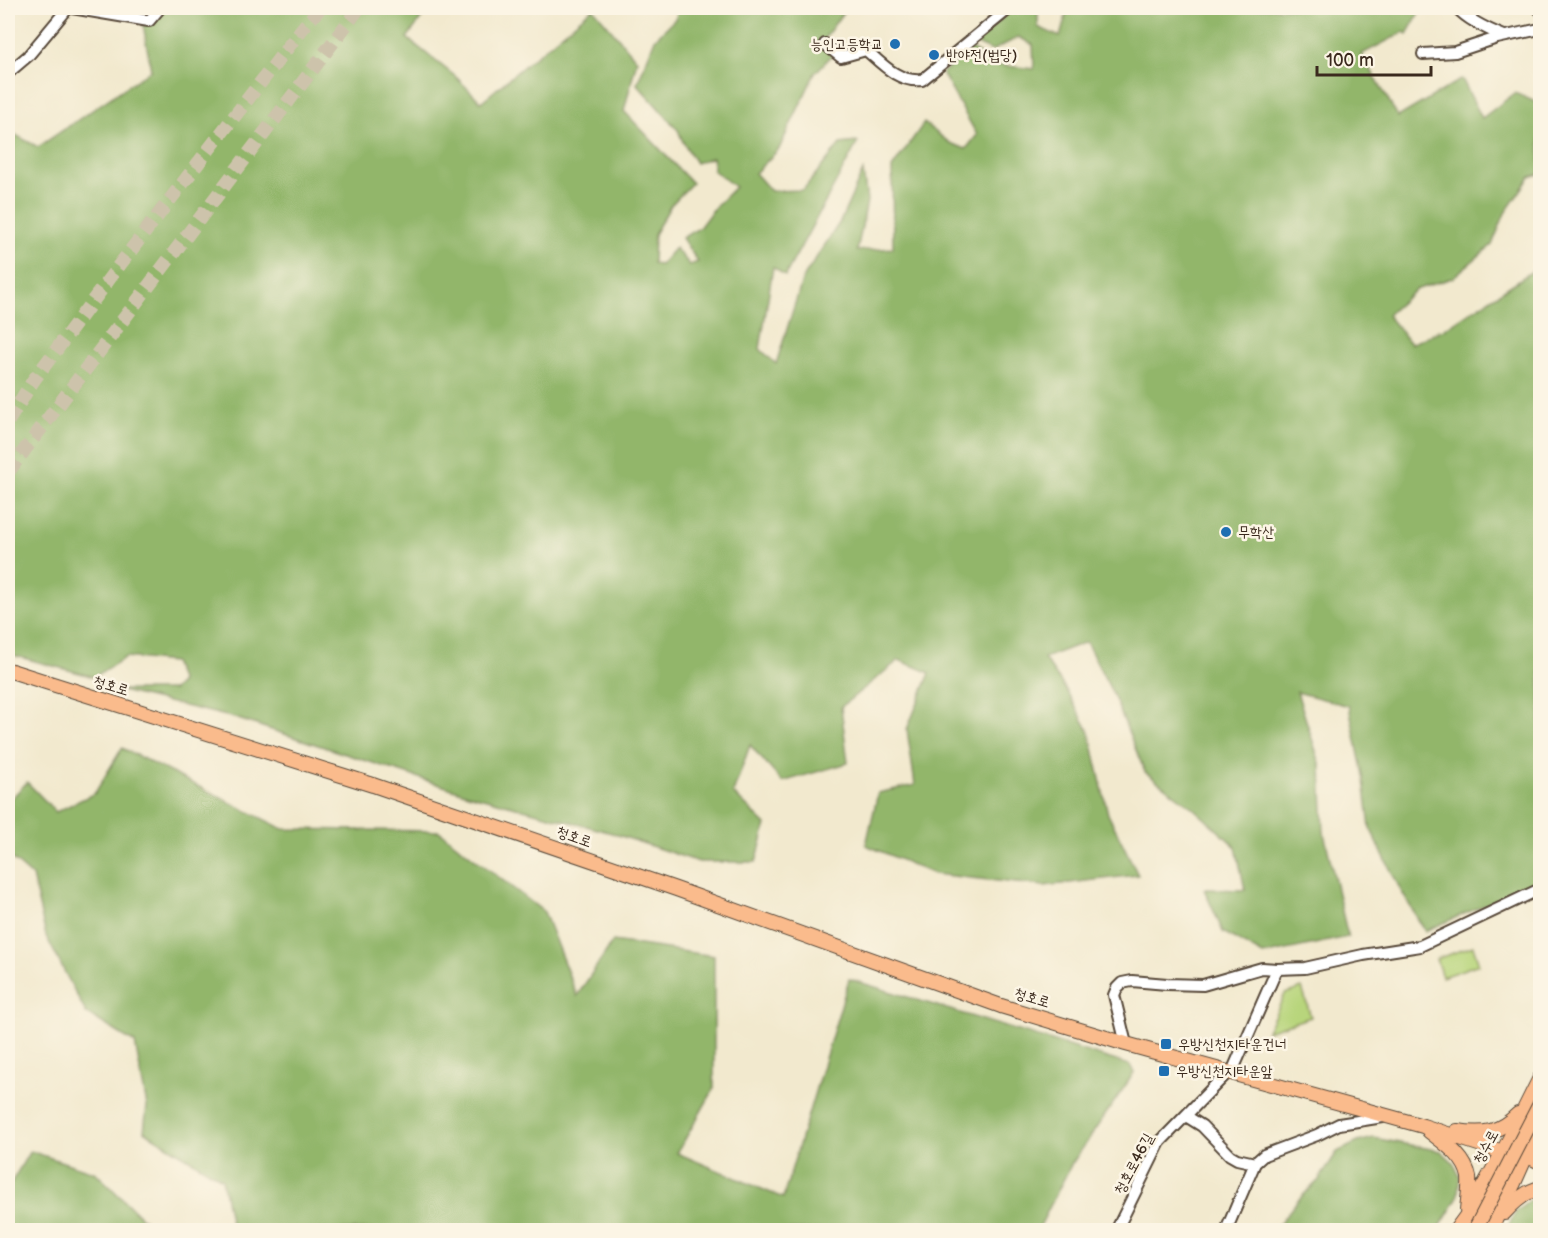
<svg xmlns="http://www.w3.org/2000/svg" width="1548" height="1238" font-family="'Balsamiq Sans','Poor Story',sans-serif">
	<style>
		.green { fill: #b8d57b; stroke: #7a804c; stroke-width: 1.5 }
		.forest { fill: #92b66b; stroke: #667044; stroke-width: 1.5 }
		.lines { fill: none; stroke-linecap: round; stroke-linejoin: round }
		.major-tunnel { stroke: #cdc3ab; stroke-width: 14; stroke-dasharray: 14 7; stroke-linecap: butt }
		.minor-casing { stroke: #564738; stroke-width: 14 }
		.major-casing { stroke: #564738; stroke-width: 16 }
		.minor { stroke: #fff; stroke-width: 10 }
		.major { stroke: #fabb8c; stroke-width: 14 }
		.major-bridge-casing { stroke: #564738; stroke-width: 16; stroke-linecap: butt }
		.major-bridge { stroke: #fabb8c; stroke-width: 14 }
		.poi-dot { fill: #1f6fb2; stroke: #fcf5e5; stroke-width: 2 }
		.labels { text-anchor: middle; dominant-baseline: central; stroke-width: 5; stroke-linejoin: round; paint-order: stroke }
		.poi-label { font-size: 15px; fill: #3b2a1e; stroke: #fcf5e5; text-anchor: start }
		.street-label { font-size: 15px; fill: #3b2a1e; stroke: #fcf5e5 }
	</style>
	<rect width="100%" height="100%" fill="#fcf5e5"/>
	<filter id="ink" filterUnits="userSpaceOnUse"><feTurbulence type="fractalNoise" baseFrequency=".0167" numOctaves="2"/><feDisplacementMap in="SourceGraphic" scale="12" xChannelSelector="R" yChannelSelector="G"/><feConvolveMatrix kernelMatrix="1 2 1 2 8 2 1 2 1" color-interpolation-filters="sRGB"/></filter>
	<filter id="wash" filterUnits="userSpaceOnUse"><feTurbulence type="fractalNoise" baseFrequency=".008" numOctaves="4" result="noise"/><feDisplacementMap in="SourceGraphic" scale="24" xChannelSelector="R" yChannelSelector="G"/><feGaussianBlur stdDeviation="1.35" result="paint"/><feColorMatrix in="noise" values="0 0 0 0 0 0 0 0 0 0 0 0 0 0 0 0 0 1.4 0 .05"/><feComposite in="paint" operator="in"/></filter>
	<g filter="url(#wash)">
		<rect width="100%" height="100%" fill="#f2e9ce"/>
		<!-- green -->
		<g class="green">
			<polygon points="1473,946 1479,964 1442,977 1436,959"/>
			<polygon points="1302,988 1311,1017 1267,1031 1285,994"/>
		</g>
		<!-- forest -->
		<g class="forest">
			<polygon points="165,8 429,8 407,38 456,77 481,102 593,8 637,60 624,111 692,183 671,205 654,234 653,264 660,265 675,248 690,265 698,262 682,238 699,228 714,208 735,187 713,170 713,157 696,163 683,142 678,130 637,84 655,39 676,18 678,8 846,8 824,39 836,51 815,73 779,149 755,173 771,191 803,190 840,144 858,142 785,276 773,267 760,349 776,364 803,278 840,222 863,171 867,201 857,251 893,248 892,168 924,123 950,143 966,149 977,135 942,73 971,49 998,65 1034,69 1033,45 1019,37 992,51 975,43 1013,8 1038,8 1038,27 1060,37 1068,8 1422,8 1407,34 1404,32 1362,54 1398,117 1462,79 1482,118 1515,93 1540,104 1540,174 1530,177 1505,213 1492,245 1452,278 1415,290 1387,315 1411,344 1446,328 1537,268 1540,268 1540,881 1425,931 1401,891 1370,828 1364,780 1349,706 1297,692 1321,767 1324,833 1348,937 1263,955 1223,932 1204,889 1245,890 1236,847 1193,808 1145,772 1112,692 1086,642 1044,658 1066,690 1089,731 1108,814 1138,875 1044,886 934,874 866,845 878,793 915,785 907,729 930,673 899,660 841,707 848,763 782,782 750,745 733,793 766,825 756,862 699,862 612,833 468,794 235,718 117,690 173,690 181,682 173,662 126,657 94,677 8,654 8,137 10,132 38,147 151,70 143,24"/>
			<polygon points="122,748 283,829 439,831 544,912 577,996 613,941 714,956 714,1089 677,1153 783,1198 849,979 1130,1065 1134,1073 1071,1165 1038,1230 232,1230 222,1179 144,1131 147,1106 135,1043 86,1013 46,936 32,876 8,855 8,802 27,782 56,812 95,793"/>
			<polygon points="1374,1138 1441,1151 1453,1162 1460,1177 1457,1199 1438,1230 1275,1230 1297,1201 1319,1180 1337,1152 1358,1142"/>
			<polygon points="30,1151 96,1173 154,1230 8,1230 8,1188"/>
			<polygon points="1535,1196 1540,1196 1540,1230 1506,1230 1516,1212"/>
		</g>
	</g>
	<g filter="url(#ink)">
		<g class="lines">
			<!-- major-tunnel -->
			<g class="major-tunnel">
				<polyline points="8,421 33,381 121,263 302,29 320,8"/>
				<polyline points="8,472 359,8"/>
			</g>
			<defs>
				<g id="minor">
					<polyline points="72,8 149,21 160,8"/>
					<path d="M1457,8C1469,21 1489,30 1504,36"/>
					<polyline points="1538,8 1540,10"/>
					<path d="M825,44L841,57L866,50C882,64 899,83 922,80L1010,8"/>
					<polyline points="1423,54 1455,52 1497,38 1540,29"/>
					<polyline points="8,73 28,56 68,8"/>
					<polyline points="1126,1044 1114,995 1117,988 1122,983 1132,981 1167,984 1203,985 1262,968 1277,969 1305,968 1363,955 1420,946 1540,889"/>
					<polyline points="1232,1072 1277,969"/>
					<polyline points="1186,1116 1202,1126 1230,1155 1237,1159 1255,1163"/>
					<polyline points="1228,1226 1255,1163 1264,1155 1317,1135 1339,1124 1383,1117"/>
					<polyline points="1120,1230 1117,1229 1160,1142 1229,1071"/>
				</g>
				<g id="major">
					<polyline points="8,670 373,785 676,889 1001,1006 1126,1044 1423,1126 1503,1152 1527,1156 1540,1162"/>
					<path d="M1429,1131C1444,1143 1465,1156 1469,1177C1470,1187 1468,1199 1467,1210"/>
					<path d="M1457,1131C1484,1135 1499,1133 1518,1114"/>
					<path d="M1504,1213C1514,1202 1526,1191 1540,1188"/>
					<polyline points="1456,1230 1467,1215 1503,1152 1540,1078"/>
					<polyline points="1490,1230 1514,1183 1540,1125"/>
				</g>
			</defs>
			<!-- minor casing -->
			<use href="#minor" class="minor-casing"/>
			<!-- major casing -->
			<use href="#major" class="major-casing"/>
			<!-- minor -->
			<use href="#minor" class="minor"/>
			<!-- major -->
			<use href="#major" class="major"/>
			<defs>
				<polyline id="major-bridge" points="1477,1226 1540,1104"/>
			</defs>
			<!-- major-bridge casing -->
			<use href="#major-bridge" class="major-bridge-casing"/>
			<!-- major-bridge -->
			<use href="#major-bridge" class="major-bridge"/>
		</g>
	</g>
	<!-- markers -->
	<g class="poi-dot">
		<circle cx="895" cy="44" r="6"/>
		<circle cx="934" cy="55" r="6"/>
		<circle cx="1226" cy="532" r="6"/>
		<rect x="1160" y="1038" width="12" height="12" rx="3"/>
		<rect x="1158" y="1065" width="12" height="12" rx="3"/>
	</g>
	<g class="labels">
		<!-- poi labels -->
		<g class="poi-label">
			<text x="883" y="44" text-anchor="end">능인고등학교</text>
			<text x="946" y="55">반야전(법당)</text>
			<text x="1238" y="532">무학산</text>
			<text x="1178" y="1044">우방신천지타운건너</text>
			<text x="1176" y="1071">우방신천지타운앞</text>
		</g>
		<!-- street labels -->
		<g class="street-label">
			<text transform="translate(111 686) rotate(17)">청호로</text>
			<text transform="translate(574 837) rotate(19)">청호로</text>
			<text transform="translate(1032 998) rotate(17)">청호로</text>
			<text transform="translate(1486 1147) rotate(-61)">청수로</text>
			<text transform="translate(1134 1164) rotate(-62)">청호로46길</text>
		</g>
	</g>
	<!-- margin -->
	<rect width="1548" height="1238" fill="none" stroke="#fcf5e5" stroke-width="30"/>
	<!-- scale -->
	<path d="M1317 66v9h114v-9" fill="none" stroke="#3b2a1e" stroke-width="3"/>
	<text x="1326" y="66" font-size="18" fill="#3b2a1e" stroke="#fcf5e5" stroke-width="4.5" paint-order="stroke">100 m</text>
</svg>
